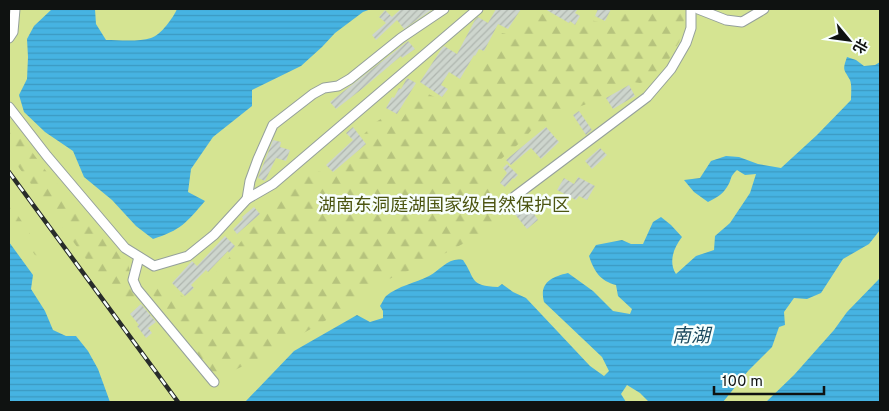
<svg xmlns="http://www.w3.org/2000/svg" width="889" height="411" font-family="Overpass,'Noto Sans SC',sans-serif">
	<style>
		.green { fill: #d5e492 }
		.forest { fill: url(#forest-firs) }
		.water { fill: url(#water-rules) }
		.building { fill: url(#building-hatch) }
		.lines { fill: none; stroke-linecap: round; stroke-linejoin: round }
		.minor-casing { stroke: #95a09c; stroke-width: 11 }
		.minor { stroke: #fff; stroke-width: 9 }
		.rail-casing { stroke: #282c2a; stroke-width: 4.5 }
		.rail { stroke: #f8fffd; stroke-width: 2.5; stroke-dasharray: 8; stroke-linecap: butt }
		.labels { text-anchor: middle; dominant-baseline: central; stroke-width: 5; stroke-linejoin: round; paint-order: stroke }
		.park-label { font-size: 18px; fill: #4c5511; stroke: #f8fffd }
		.water-label { font-size: 19px; font-style: italic; fill: #1d4a5e; stroke: #f8fffd }
	</style>
	<defs>
		<pattern id="forest-firs" width="22" height="20" patternUnits="userSpaceOnUse" patternTransform="scale(1.25)"><rect width="22" height="20" fill="#d5e492"/><path d="M5 1l3.5 6h-7zM16 11l3.5 6h-7z" fill="#b6c37d"/></pattern>
		<pattern id="water-rules" width="6" height="5" patternUnits="userSpaceOnUse" patternTransform="scale(1.25)"><rect width="6" height="5" fill="#46b3e2"/><path d="M0 2.5h6" fill="none" stroke="#3c99c1"/></pattern>
		<pattern id="building-hatch" width="6" height="6" patternUnits="userSpaceOnUse" patternTransform="scale(1.25)"><rect width="6" height="6" fill="#cdd5cd"/><path d="M-1 1l2-2M0 6l6-6M5 7l2-2" fill="none" stroke="#afb6af"/></pattern>
	</defs>
	<rect width="100%" height="100%" fill="#e8f3ef"/>
	<!-- green -->
	<rect class="green" x="9" y="9" width="871" height="393"/>
	<!-- forest -->
	<g class="forest">
		<path d="M528,9H532L576,30L587,19L610,25L621,18L626,9H681L684,20L679,42L668,61L654,79L640,83L626,81L592,102L573,109L555,119L535,126L523,140L500,160L490,176L492,199L502,209L498,225L427,263L389,279L365,293L335,315L269,353L231,372L212,376L179,325L152,294L162,282L176,293L192,301L203,286L226,262L270,202L296,182L314,170L332,175C347,165 361,156 371,141L364,134L376,122L387,115L401,121L420,90L445,102L458,84L468,78L480,57L490,53L502,33L512,35Z"/>
		<polygon points="9,121 49,175 127,260 137,297 124,311 9,154"/>
		<polygon points="9,202 46,258 35,255 9,219"/>
	</g>
	<!-- water -->
	<g class="water">
		<path d="M52,9H95L96,24L106,40C118,40 139,42 151,38C161,35 173,18 177,9H371L363,12L335,33L322,47L301,66L252,90V106L213,137L191,169L188,192L205,201C186,223 181,230 153,239L136,226L112,200L84,177L73,151L45,132L24,112L19,95L27,79L28,57L27,39L34,26Z"/>
		<path d="M847,57L856,60L864,66L875,65L880,62V230L869,244L843,259L821,293L807,299L794,298L784,312L785,325L779,327L772,347L748,371L723,402H649L640,393L627,385L621,394L626,402H245L294,351L357,315L370,322L383,318V311L380,306C382,303 384,298 386,296C398,286 415,283 429,276C441,270 448,257 463,260C476,279 469,286 498,287L502,284L513,292L526,298L590,366L604,376L609,371L602,357L544,302C539,283 551,277 568,273L593,291L613,311L630,314L632,309L618,296L616,285C600,281 594,271 589,256L596,245L622,240L631,244H643L653,222L661,217L671,225L682,237C674,247 668,262 676,274L696,256L714,250L715,236L730,223L750,193L756,174L745,175L737,170C729,177 732,180 727,187C722,195 716,198 708,202L694,192L684,180L700,178L711,161L726,156L739,157L758,164L781,168L817,135L851,100C851,94 852,85 850,80C844,69 842,71 847,57Z"/>
		<polygon points="9,242 33,275 31,289 45,311 53,330 66,336 76,336 88,351 98,369 110,402 9,402"/>
		<polygon points="880,278 880,402 766,402 794,375 834,330 847,312"/>
	</g>
	<!-- building -->
	<g class="building">
		<polygon points="401,9 433,9 404,29 397,20 376,40 372,35 386,23 379,17 385,10 392,17"/>
		<polygon points="496,9 521,9 508,29 498,24 484,51 479,49 475,56 474,55 460,79 449,72 441,85 448,89 442,97 420,82 442,48 444,46 457,54 475,20 478,17 488,23"/>
		<polygon points="545,9 578,9 575,13 580,16 575,25 570,21 569,23"/>
		<polygon points="598,9 611,9 605,21 595,16"/>
		<polygon points="408,41 415,49 402,58 401,56 362,89 336,109 330,102"/>
		<polygon points="407,78 416,83 397,114 386,108 392,97 394,98 399,88 401,89"/>
		<polygon points="629,85 635,96 613,109 606,98"/>
		<polygon points="579,111 592,130 586,135 573,115"/>
		<polygon points="353,127 366,144 333,172 326,165 353,140 346,133"/>
		<polygon points="546,127 559,142 541,159 531,148 511,165 506,160"/>
		<polygon points="273,140 281,142 280,147 290,150 286,161 276,158 265,181 258,178"/>
		<polygon points="600,148 607,155 592,169 585,161"/>
		<polygon points="507,164 518,175 514,179 513,178 505,187 500,183 507,173 503,168"/>
		<polygon points="578,177 595,186 587,200 579,196 576,200 557,190 564,178 574,184"/>
		<polygon points="526,202 538,220 527,229 513,212"/>
		<polygon points="254,207 260,214 237,234 233,229 243,219 242,217"/>
		<polygon points="225,236 235,246 229,253 228,251 208,272 206,270 191,285 194,288 185,296 172,283 192,261 197,266"/>
		<polygon points="141,304 156,322 148,328 152,333 146,338 137,326 139,325 130,314"/>
	</g>
	<g class="lines">
		<defs>
			<g id="minor">
				<polyline points="698,9 726,20 742,22 764,9"/>
				<polyline points="9,38 13,32 15,9"/>
				<polyline points="9,107 47,156 125,248 154,266 188,256 214,235 247,199 273,184 478,9"/>
				<polyline points="514,197 647,97 671,69 686,43 691,28 691,9"/>
				<polyline points="247,199 250,181 258,159 273,125 313,94 324,88 338,86 350,79 401,38 444,9"/>
				<polyline points="139,257 133,280 137,289 214,382"/>
			</g>
		</defs>
		<!-- minor casing -->
		<use href="#minor" class="minor-casing"/>
		<!-- minor -->
		<use href="#minor" class="minor"/>
		<defs>
			<polyline id="rail" points="9,172 178,402"/>
		</defs>
		<!-- rail casing -->
		<use href="#rail" class="rail-casing"/>
		<!-- rail -->
		<use href="#rail" class="rail"/>
	</g>
	<g class="labels">
		<!-- park labels -->
		<g class="park-label">
			<text x="444" y="206">湖南东洞庭湖国家级自然保护区</text>
		</g>
		<!-- water labels -->
		<g class="water-label">
			<text x="691" y="337">南湖</text>
		</g>
	</g>
	<!-- border -->
	<rect width="889" height="411" fill="none" stroke="#0f1211" stroke-width="20"/>
	<!-- north arrow -->
	<g transform="translate(849 40) rotate(119)" stroke="#f8fffd" stroke-width="4" paint-order="stroke">
	<path d="M0-4L9 19L0 12L-9 19Z" fill="#0f1211"/>
	<text y="-8" font-size="14" font-weight="bold" text-anchor="middle" fill="#0f1211">北</text>
	</g>
	<!-- scale -->
	<path d="M714 386v8h110v-8" fill="none" stroke="#0f1211" stroke-width="2.5"/>
	<text x="722" y="386" font-size="15" fill="#0f1211" stroke="#f8fffd" stroke-width="4" paint-order="stroke">100 m</text>
</svg>
